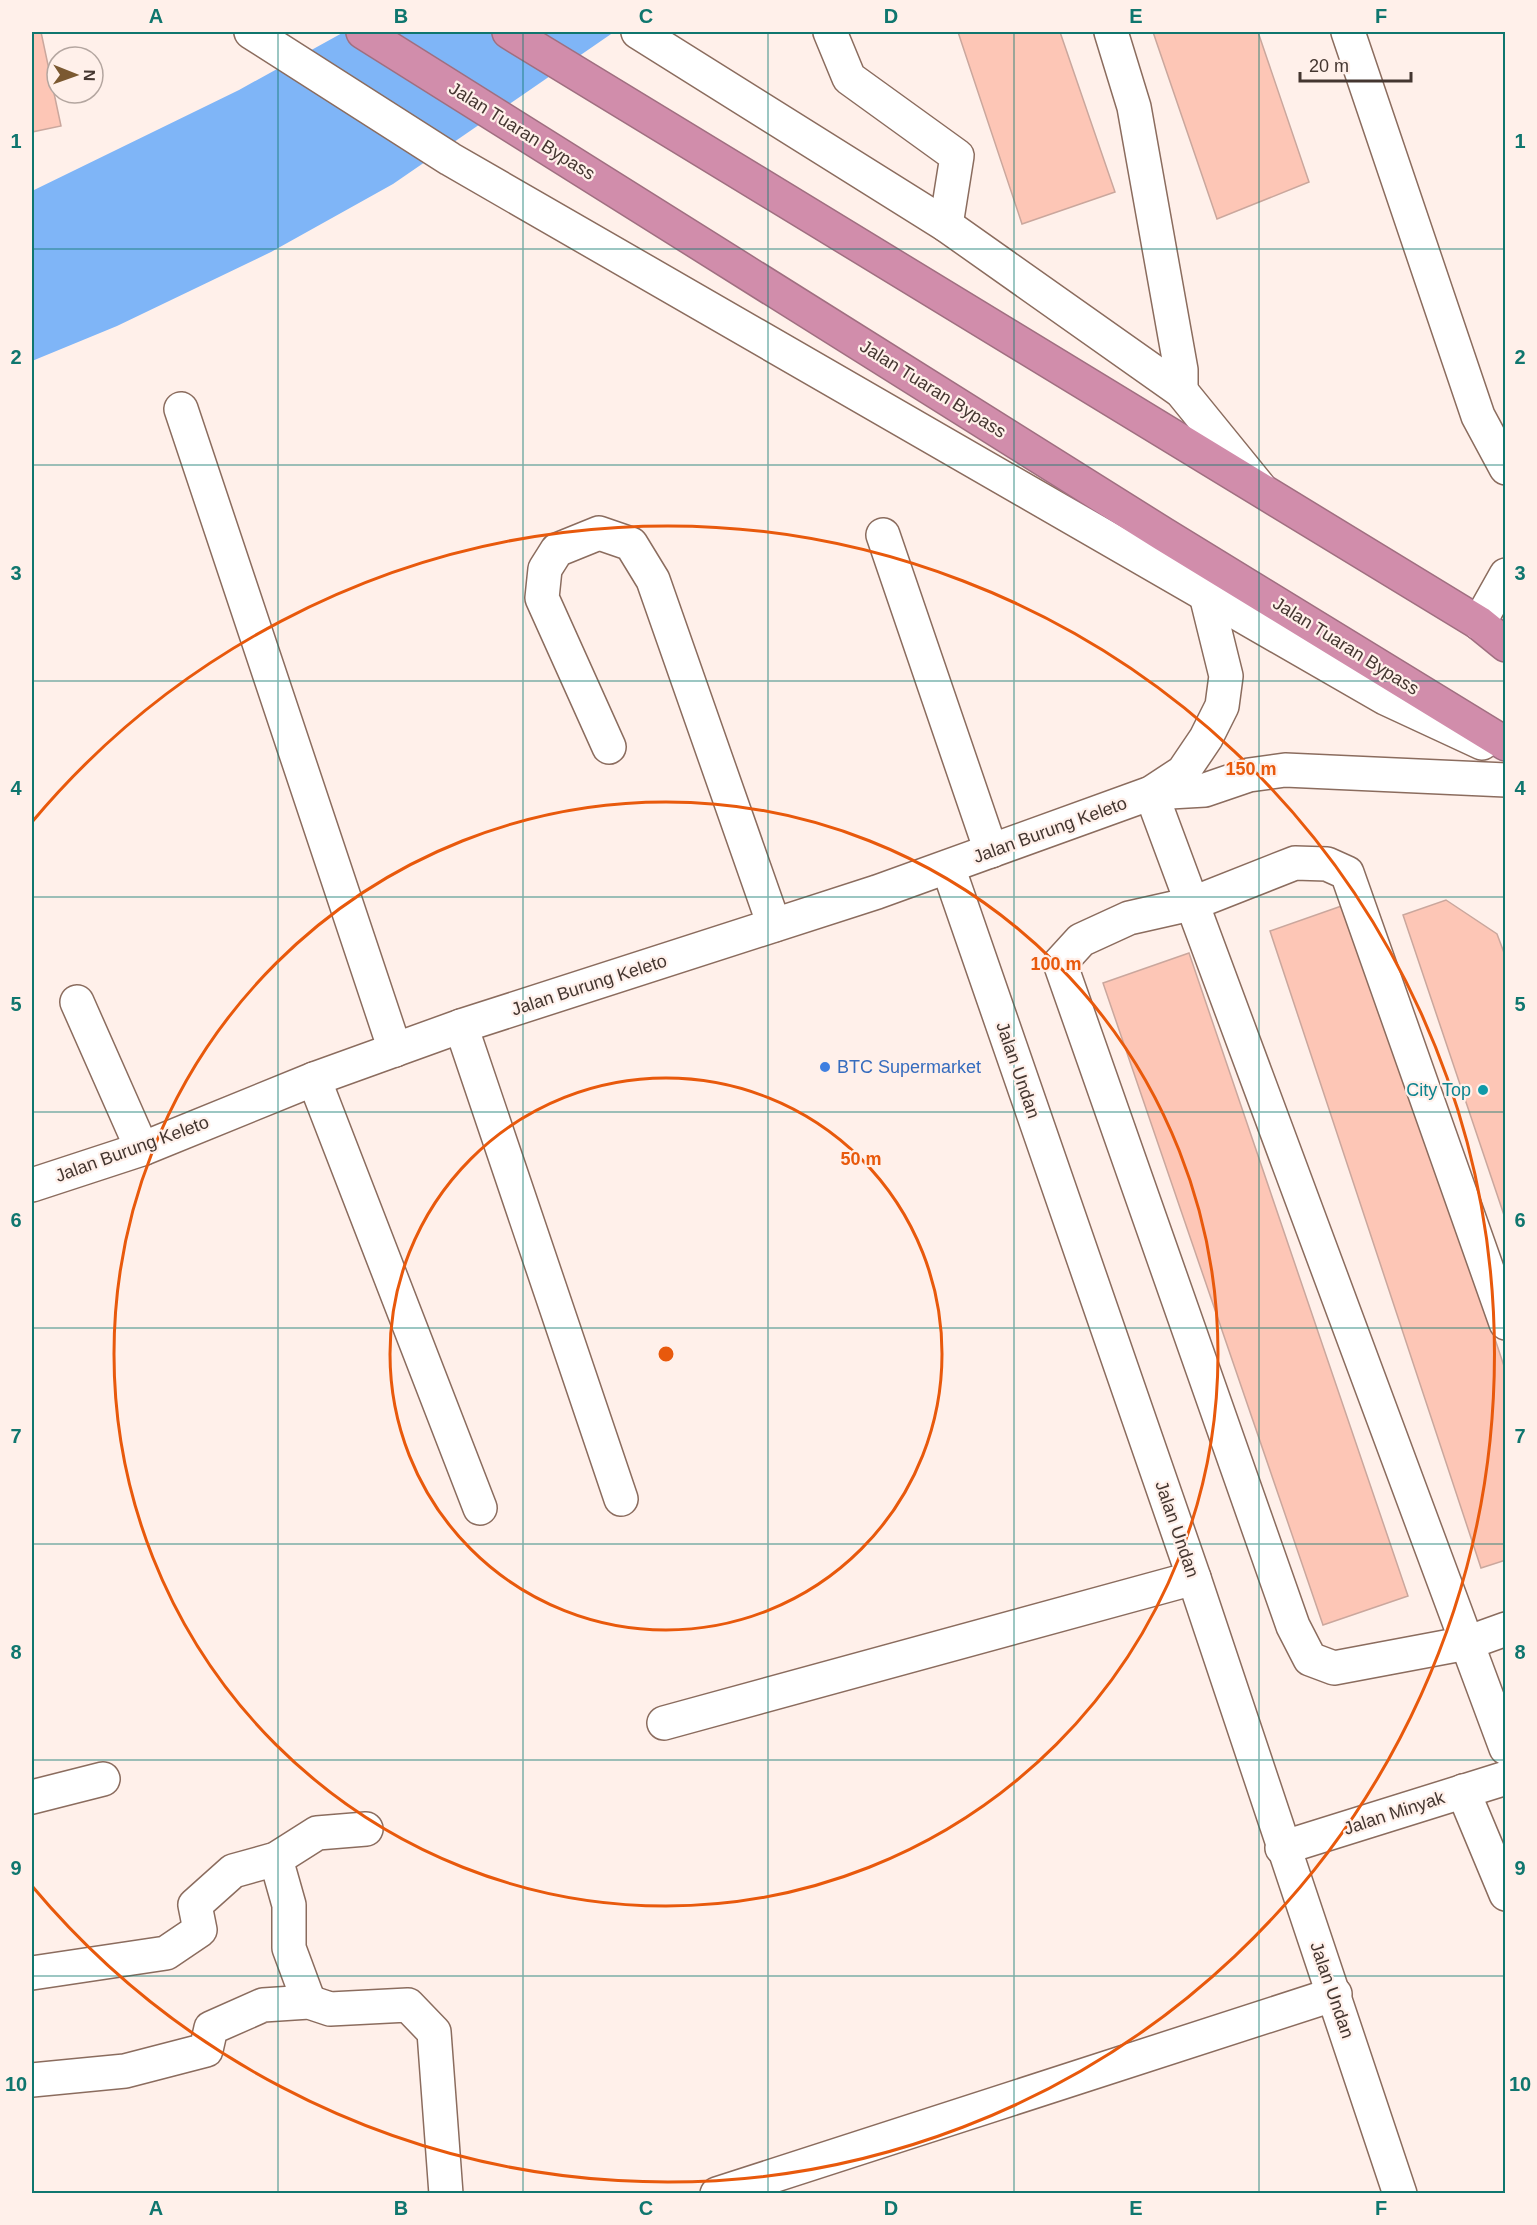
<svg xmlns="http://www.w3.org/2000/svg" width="1537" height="2225" font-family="Arial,sans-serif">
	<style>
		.water { fill: #7fb5f7 }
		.building { fill: #fdc6b6; stroke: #caa79d; stroke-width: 1.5 }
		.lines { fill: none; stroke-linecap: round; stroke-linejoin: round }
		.minor-casing { stroke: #8b6c5e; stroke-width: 36 }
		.highway-casing { stroke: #a06f80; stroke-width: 36 }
		.minor { stroke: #fff; stroke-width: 33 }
		.highway { stroke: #d18dab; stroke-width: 33 }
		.grid { fill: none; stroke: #0f766e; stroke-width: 1.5; stroke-opacity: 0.55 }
		.ring { fill: none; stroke: #e8590c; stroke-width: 3 }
		.shop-dot { fill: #3f7fe0; stroke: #fff0ea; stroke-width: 2 }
		.culture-dot { fill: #0f9aa8; stroke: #fff0ea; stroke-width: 2 }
		.labels { text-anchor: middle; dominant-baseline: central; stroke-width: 4.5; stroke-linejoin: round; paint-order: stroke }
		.street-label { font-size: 18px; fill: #443630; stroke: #fff0ea }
		.shop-label { font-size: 18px; fill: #366cbe; stroke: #fff0ea; text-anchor: start }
		.culture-label { font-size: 18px; fill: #0d838f; stroke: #fff0ea; text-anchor: end }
		.centre { fill: #e8590c; stroke: #fff0ea; stroke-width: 3 }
		.ring-label { font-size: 18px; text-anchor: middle; font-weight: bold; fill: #e8590c; stroke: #fff0ea; stroke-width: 4.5; stroke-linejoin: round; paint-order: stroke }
		.neatline { fill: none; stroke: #0f766e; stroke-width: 2 }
		.grid-label { font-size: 20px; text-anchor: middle; font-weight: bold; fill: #0f766e }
	</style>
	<rect width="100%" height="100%" fill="#fff0ea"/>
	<!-- water -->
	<polygon class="water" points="344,32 614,32 393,184 271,252 117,326 32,361 32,191 239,90"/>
	<!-- building -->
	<g class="building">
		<polygon points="32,32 41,32 61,126 32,132"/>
		<polygon points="958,32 1060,32 1115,192 1022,224"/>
		<polygon points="1153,32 1258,32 1309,182 1217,219"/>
		<polygon points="1446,900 1497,934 1506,958 1506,1221 1403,915"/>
		<polygon points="1350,903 1506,1372 1506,1560 1481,1568 1270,931"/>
		<polygon points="1189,953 1408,1596 1323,1625 1103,983"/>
	</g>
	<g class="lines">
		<defs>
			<g id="minor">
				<polyline points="251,32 450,159 1385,698 1482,743"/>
				<polyline points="638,32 946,225 1181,391 1259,487"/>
				<polyline points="830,32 849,78 957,156 946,225"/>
				<polyline points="1111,32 1134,107 1181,370 1181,391"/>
				<polyline points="1348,32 1478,416 1506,468"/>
				<polyline points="181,409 395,1050"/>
				<polyline points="883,535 991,851"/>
				<polyline points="1479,623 1506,575"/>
				<polyline points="609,747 542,598 545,569 557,550 599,533 631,544 653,580 774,925"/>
				<polyline points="1151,793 1506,1748"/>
				<polyline points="1152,793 1205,790 1249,775 1285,770 1506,780"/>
				<polyline points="948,867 1194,1578 1400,2194"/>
				<polyline points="77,1002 142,1149"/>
				<polyline points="461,1026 621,1499"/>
				<polyline points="314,1079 480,1508"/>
				<polyline points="32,1185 142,1149 314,1079 461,1026 877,892 1151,793 1183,772 1206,738 1222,706 1226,676 1206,595"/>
				<polyline points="1506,1323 1347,873 1327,864 1295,863 1191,904 1129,918 1081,940 1060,963 1293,1626 1310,1659 1334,1668 1467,1643 1506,1629"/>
				<polyline points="664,1723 1194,1578"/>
				<polyline points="1463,1791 1506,1894"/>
				<polyline points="32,1797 103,1779"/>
				<polyline points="1282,1848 1506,1778"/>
				<polyline points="276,1859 289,1905 289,1948 309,2002"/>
				<polyline points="32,1973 166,1953 200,1930 195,1905 233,1871 276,1859 317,1833 366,1829"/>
				<polyline points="32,2080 125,2071 206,2050 211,2028 263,2005 309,2002 330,2009 408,2005 434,2032 446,2194"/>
				<polyline points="717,2194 1335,1994"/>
			</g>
			<g id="highway">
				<polyline points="363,32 1163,534 1506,744"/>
				<polyline points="509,32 1479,623 1506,645"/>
			</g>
		</defs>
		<!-- minor casing -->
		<use href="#minor" class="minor-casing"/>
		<!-- highway casing -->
		<use href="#highway" class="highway-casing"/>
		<!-- minor -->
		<use href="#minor" class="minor"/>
		<!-- highway -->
		<use href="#highway" class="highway"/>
	</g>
	<!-- grid -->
	<path class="grid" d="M278,32V2194M523,32V2194M768,32V2194M1014,32V2194M1259,32V2194M32,249H1506M32,465H1506M32,681H1506M32,897H1506M32,1112H1506M32,1328H1506M32,1544H1506M32,1760H1506M32,1976H1506"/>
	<!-- distance rings -->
	<g class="ring">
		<circle cx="666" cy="1354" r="276"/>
		<circle cx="666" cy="1354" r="552"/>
		<path d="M32 822A828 828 0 1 1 32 1886"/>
	</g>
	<!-- markers -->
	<circle class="shop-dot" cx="825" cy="1067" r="6"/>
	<circle class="culture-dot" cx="1483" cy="1090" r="6"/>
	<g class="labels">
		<!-- street labels -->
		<g class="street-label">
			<text transform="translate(522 131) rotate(32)">Jalan Tuaran Bypass</text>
			<text transform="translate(933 389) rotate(32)">Jalan Tuaran Bypass</text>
			<text transform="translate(1346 646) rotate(32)">Jalan Tuaran Bypass</text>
			<text transform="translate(1050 830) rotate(-20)">Jalan Burung Keleto</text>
			<text transform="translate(589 985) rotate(-18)">Jalan Burung Keleto</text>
			<text transform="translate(1018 1070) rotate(71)">Jalan Undan</text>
			<text transform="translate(132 1149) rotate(-20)">Jalan Burung Keleto</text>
			<text transform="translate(1177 1529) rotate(71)">Jalan Undan</text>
			<text transform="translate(1394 1813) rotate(-18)">Jalan Minyak</text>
			<text transform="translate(1332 1990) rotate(71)">Jalan Undan</text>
		</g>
		<!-- shop labels -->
		<g class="shop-label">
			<text x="837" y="1067">BTC Supermarket</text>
		</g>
		<!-- culture labels -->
		<g class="culture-label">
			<text x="1471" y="1090">City Top</text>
		</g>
	</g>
	<circle cx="666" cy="1354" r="9" class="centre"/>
	<g class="ring-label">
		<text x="1251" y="775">150 m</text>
		<text x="1056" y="970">100 m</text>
		<text x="861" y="1165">50 m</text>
	</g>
	<!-- border -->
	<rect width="1537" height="2225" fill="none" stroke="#fff0ea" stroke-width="66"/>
	<!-- north arrow -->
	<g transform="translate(75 75) rotate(91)"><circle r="28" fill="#fff0ea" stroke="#b4a6a0" stroke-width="1.5"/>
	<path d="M0-4.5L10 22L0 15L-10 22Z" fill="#7b5931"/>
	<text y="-9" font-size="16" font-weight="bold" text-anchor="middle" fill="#443630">N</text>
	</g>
	<!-- scale -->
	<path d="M1300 72v9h111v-9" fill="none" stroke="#443630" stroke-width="3"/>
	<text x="1309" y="72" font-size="18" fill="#443630" stroke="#fff0ea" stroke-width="4.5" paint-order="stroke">20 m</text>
	<rect x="33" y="33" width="1471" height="2159" class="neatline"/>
	<g class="grid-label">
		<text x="156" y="23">A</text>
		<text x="401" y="23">B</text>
		<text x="646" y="23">C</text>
		<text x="891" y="23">D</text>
		<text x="1136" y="23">E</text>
		<text x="1381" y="23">F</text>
		<text x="16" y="148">1</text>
		<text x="1520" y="148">1</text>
		<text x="16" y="364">2</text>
		<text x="1520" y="364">2</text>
		<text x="16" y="580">3</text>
		<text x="1520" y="580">3</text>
		<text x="16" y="795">4</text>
		<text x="1520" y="795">4</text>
		<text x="16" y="1011">5</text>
		<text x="1520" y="1011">5</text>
		<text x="16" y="1227">6</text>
		<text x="1520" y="1227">6</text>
		<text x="16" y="1443">7</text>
		<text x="1520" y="1443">7</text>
		<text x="16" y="1659">8</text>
		<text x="1520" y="1659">8</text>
		<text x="16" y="1875">9</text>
		<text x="1520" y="1875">9</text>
		<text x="16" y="2091">10</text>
		<text x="1520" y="2091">10</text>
		<text x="156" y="2215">A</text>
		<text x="401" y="2215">B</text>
		<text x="646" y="2215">C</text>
		<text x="891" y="2215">D</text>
		<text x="1136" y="2215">E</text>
		<text x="1381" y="2215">F</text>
	</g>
</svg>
